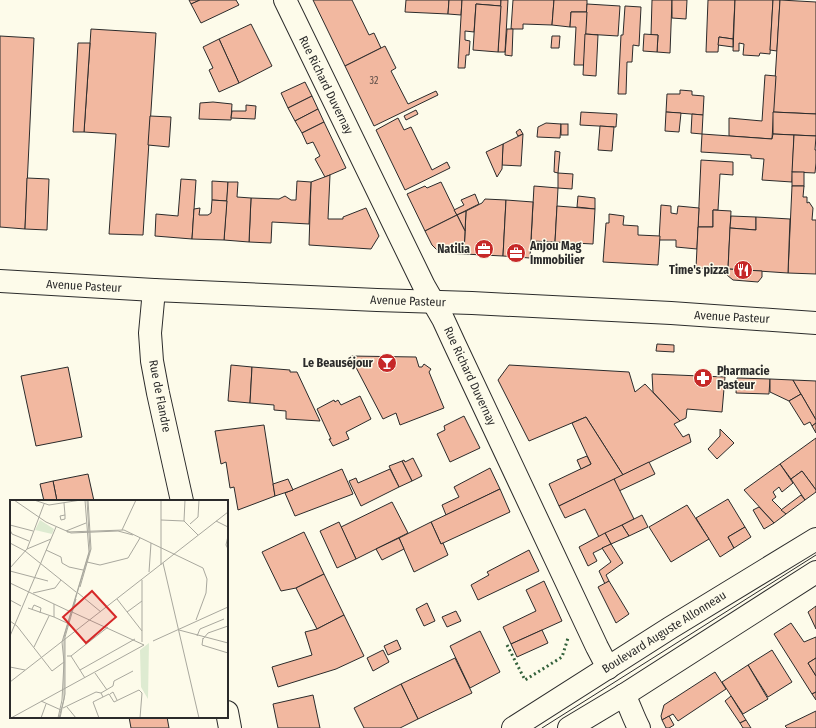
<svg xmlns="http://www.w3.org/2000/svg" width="816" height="728" font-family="'Fira Sans Condensed',sans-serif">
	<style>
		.building { fill: #f2b8a0; stroke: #2b2b2b }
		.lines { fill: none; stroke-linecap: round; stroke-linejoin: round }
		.minor-casing { stroke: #2b2b2b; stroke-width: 24 }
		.secondary-casing { stroke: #2b2b2b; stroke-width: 24 }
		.minor { stroke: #fdfbea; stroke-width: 22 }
		.secondary { stroke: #fdfbea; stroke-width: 22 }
		.tram { stroke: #2b2b2b; stroke-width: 1 }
		.hedge { stroke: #34623c; stroke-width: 3; stroke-dasharray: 2 3; stroke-linecap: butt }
		.labels { text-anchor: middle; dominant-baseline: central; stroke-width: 3; stroke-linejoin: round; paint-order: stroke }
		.number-label { font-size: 10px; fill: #5d4e48 }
		.street-label { font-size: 12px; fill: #2b2b2b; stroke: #fdfbea }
		.poi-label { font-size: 12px; font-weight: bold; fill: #2b2b2b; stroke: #fdfbea; text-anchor: end }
		.inset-road { fill: none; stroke: #a9a89e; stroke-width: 1 }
		.view { fill: #d62828; fill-opacity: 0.15; stroke: #d62828; stroke-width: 2 }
		.inset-edge { fill: none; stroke: #2b2b2b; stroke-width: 2 }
	</style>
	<rect width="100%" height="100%" fill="#fdfbea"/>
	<!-- building -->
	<g class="building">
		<polygon points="189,0 200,0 191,4"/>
		<polygon points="200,0 236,0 239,5 201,23 191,4"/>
		<polygon points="313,0 352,0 369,35 374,33 381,48 345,66"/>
		<polygon points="406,0 449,0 448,14 405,12"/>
		<polygon points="449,0 462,0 461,15 448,14"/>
		<polygon points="462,0 501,0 501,6 476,4 474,32 465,31 465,40 470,41 469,55 466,55 465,68 458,68"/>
		<polygon points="501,0 508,0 505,52 498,52"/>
		<polygon points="513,0 554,0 552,25 523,24 523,29 511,29"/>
		<polygon points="554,0 587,0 587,12 571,12 570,27 552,25"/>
		<polygon points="652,0 672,0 670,53 657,52 658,35 651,35"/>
		<polygon points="672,0 687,0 686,19 672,18"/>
		<polygon points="708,0 735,0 733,39 719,37 718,52 706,52"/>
		<polygon points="735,0 773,0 770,54 760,53 759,56 743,55 744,44 739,43 739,51 733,51"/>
		<polygon points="773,0 780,0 777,51 770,50"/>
		<polygon points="780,0 816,2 816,114 773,112"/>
		<polygon points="476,4 501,6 498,52 473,50"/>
		<polygon points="587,4 620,6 618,36 585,34"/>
		<polygon points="625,6 641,7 639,46 633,45 632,62 627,62 626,94 618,94 621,35 623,35"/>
		<polygon points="571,12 587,12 584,65 574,65 576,27 570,27"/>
		<polygon points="251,24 272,66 239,83 219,39"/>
		<polygon points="91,29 156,33 143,235 109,234 116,134 84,132"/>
		<polygon points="507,29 513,29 512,56 505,55"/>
		<polygon points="585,34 598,35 596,76 583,75"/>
		<polygon points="644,34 658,35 657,52 643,51"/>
		<polygon points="0,36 34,38 25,229 0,227"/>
		<polygon points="552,36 560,36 559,48 551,48"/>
		<polygon points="719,37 733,39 733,47 718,45"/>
		<polygon points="219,39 239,83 219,92 209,70 213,68 203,47"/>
		<polygon points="78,43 90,43 84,132 73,132"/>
		<polygon points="385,46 396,68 391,71 408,104 436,91 438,95 374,126 345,66"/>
		<polygon points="765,75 776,76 772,139 729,136 729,118 762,121"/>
		<polygon points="305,82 312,96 288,108 281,93"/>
		<polygon points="680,90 692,91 692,95 704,96 703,115 666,112 667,94 680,94"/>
		<polygon points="312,96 318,109 295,121 288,108"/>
		<polygon points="213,102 232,104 231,120 199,119 200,103"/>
		<polygon points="246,105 256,106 255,119 231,118 232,111 246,111"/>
		<polygon points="318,109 324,122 302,133 295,121"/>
		<polygon points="416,110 418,114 406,120 404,116"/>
		<polygon points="581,112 617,114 616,127 580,125"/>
		<polygon points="666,112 681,113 679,132 665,131"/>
		<polygon points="773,112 816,114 816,136 773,134"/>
		<polygon points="692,114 703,115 702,134 691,133"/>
		<polygon points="150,116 171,117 169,147 148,145"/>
		<polygon points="398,118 404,130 411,127 432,170 447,162 450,168 405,190 376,130"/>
		<polygon points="324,122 346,168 325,177 315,159 320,156 313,142 307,144 302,133"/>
		<polygon points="546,123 561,124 560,138 537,137 538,127"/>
		<rect x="561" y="124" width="7" height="11"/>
		<polygon points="600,126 614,127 612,151 598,150"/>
		<polygon points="520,129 523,134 518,136 516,132"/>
		<polygon points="523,134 521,166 502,165 503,144"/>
		<polygon points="702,134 772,139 773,134 794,135 792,182 762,180 764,159 751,158 751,155 701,152"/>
		<polygon points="794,135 816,136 815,150 816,150 816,163 815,173 792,172"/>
		<polygon points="503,144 502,169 497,177 486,152"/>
		<polygon points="555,151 560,152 558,173 554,172"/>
		<polygon points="701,160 733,162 733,175 720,174 718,210 713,210 713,227 698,227"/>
		<rect x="792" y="172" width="12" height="14"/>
		<polygon points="558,173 573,174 572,189 558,188"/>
		<polygon points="330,175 328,219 343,219 343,217 366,208 379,236 371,249 309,245 311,182"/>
		<polygon points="27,178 49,179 47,230 25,229"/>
		<polygon points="181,179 196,180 192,239 155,236 156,214 178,216"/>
		<polygon points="212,181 228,182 227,201 212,200"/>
		<polygon points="297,181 311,182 309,224 272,222 271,243 249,242 251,198 279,199 285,196 291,200 296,200"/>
		<polygon points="228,182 238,182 237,197 251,198 249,242 224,240"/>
		<polygon points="441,182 457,215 425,231 407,194 425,186 427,188"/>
		<polygon points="534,186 558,188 555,242 531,241"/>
		<polygon points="792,186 804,186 803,197 807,197 807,203 809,202 813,208 812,220 816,220 816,274 788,273"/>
		<polygon points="475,194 479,204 457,215 454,210 464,205 461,200"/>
		<polygon points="578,196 595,198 595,209 577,207"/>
		<polygon points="485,199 506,200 503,256 464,254 466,211 482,203"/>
		<polygon points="212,200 227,201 224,240 192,239 194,209 200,208 199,215 208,215 211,213"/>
		<polygon points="506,200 533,202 530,258 503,256"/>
		<polygon points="661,205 671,206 671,213 677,214 678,206 699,208 697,249 676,247 676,240 659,240"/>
		<polygon points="557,206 595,209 593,244 555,242"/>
		<polygon points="713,210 731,211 728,269 696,268 698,227 713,227"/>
		<polygon points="466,211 465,231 457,215"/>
		<polygon points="609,214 624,216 623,225 638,226 638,235 660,236 658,265 603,262 606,223 609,223"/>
		<polygon points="457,215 465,231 464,254 445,253 438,251 432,245 425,231"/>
		<polygon points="731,216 756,217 756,230 730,228"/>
		<polygon points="756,217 790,219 788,273 728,269 730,228 756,230"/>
		<polygon points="728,269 762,271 762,277 758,282 733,280 727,275"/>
		<polygon points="657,344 674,345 674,352 656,351"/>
		<polygon points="350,356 416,357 419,367 422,367 424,364 431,369 429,372 444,408 400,425 396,413 383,419"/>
		<polygon points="231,365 252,367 250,403 228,401"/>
		<polygon points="509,365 629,372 635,392 645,384 680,421 674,424 683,437 689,434 691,442 623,475 586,417 529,441 498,380"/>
		<polygon points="68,367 82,437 36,446 21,376"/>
		<polygon points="252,367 290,370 290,372 297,372 320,421 286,419 286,411 274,410 274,405 250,403"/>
		<polygon points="652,374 725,377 722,412 687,409 686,418 680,421 653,392"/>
		<polygon points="737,378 770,379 769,394 736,393"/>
		<polygon points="770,379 793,380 801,394 789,401 770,392"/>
		<polygon points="793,380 816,381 816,420 801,394"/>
		<polygon points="801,394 816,420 816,423 812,426 810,422 804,425 789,401"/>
		<polygon points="360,396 371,419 346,432 349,439 333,446 329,439 331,439 317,409 334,400 335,402 338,400 341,405"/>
		<polygon points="464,416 480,448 450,462 437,434 445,430 444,426"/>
		<polygon points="586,417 623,475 559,506 549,484 591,464 572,423"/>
		<polygon points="816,423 816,433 812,426"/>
		<polygon points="264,425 275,496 238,510 234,487 230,488 226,462 221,464 215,431"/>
		<polygon points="720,429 734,443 717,459 708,449 720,436"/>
		<polygon points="816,438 816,490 802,471 791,479 780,464"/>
		<polygon points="587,456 591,464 581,469 577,460"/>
		<polygon points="413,458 422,476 412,481 402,461 404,460 405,462"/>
		<polygon points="402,461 412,481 399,487 389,466"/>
		<polygon points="649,462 655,474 619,491 614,479"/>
		<polygon points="780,464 793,483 782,492 779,487 773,492 776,497 772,500 786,514 774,523 744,490"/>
		<polygon points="490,468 500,489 446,515 442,505 459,497 454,487"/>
		<polygon points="342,469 353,494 295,516 285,493"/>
		<polygon points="390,469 399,487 361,506 349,481 356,478 358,483"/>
		<polygon points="802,471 816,490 816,492 805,500 791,479"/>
		<polygon points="88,474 94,501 57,501 53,481"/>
		<polygon points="288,479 293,490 275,496 273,484"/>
		<polygon points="614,479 634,519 599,537 585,509 565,518 559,506"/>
		<polygon points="53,481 57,501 44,501 40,484"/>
		<polygon points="500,489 510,512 441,544 431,522"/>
		<polygon points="801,495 805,500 786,514 781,510"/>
		<polygon points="728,499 745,527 728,537 734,548 720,557 696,518"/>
		<polygon points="392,502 408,533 356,559 341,527"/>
		<polygon points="687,505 709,539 671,562 649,527"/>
		<polygon points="759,507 774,523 764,529 753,510"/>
		<polygon points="642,515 648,527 629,536 622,525"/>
		<polygon points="339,522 356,559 337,568 320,531"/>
		<polygon points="431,522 441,544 443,543 448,555 414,572 399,538"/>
		<polygon points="622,525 629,536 611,544 605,533"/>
		<polygon points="745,527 751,537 734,548 728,537"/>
		<polygon points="304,532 324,574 296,588 281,591 262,552"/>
		<polygon points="605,533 611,544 593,553 597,561 588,566 579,547"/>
		<polygon points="399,538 404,549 382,560 376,549"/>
		<polygon points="611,544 623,563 606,575 609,581 605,584 599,571 611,562 602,548"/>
		<polygon points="529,550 539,571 478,600 471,585 489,575 487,572"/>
		<polygon points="324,574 344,615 317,629 296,588"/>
		<polygon points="544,581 562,621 511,644 503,627 536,611 526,590"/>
		<polygon points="609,581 629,614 616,623 598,587"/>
		<polygon points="427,603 435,621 424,626 416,609"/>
		<polygon points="816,606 816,629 808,612"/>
		<polygon points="456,611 461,621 447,627 442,617"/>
		<polygon points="344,615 364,656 336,669 278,687 272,667 312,655 305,632 317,629"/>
		<polygon points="791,623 804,642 816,637 816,658 808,663 816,676 816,692 812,694 774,634"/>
		<polygon points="542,630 548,643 517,657 511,644"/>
		<polygon points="480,631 500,672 470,688 450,646"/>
		<polygon points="397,640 401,649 388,655 384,646"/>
		<polygon points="383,650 389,662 373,671 367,658"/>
		<polygon points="772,650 792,682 768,697 748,665"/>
		<polygon points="455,658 472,693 418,719 401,684"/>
		<polygon points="816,658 816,676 808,663"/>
		<polygon points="748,665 768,699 743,714 722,682"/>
		<polygon points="715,672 726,689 678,721 673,714 662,720 661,716 664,705"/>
		<polygon points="401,684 418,719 400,728 364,728 354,708"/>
		<polygon points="816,692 816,700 812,694"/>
		<polygon points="313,695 320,728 278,728 273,704"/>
		<polygon points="731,696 746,720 740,723 725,701"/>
		<polygon points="816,711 816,728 787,728 785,726"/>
		<polygon points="669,716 674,725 669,728 666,728 662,720"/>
		<polygon points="129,717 167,717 169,728 131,728"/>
		<polygon points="746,720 751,728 743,728 740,723"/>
	</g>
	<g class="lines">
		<defs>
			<g id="minor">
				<polyline points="285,0 424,286 443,319 455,345 597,647 608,668"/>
				<polyline points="154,290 150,333 152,361 158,393 182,501"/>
				<path d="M624,695C630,706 633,717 639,728"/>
				<polyline points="227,712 230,728"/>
				<polyline points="513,728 670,628 816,539"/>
				<polyline points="569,728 624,695 816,572"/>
			</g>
			<polyline id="secondary" points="0,281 154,290 377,300 472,303 671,313 816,323"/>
		</defs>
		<!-- minor casing -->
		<use href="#minor" class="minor-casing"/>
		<!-- secondary casing -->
		<use href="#secondary" class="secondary-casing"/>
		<!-- minor -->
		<use href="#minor" class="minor"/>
		<!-- secondary -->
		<use href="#secondary" class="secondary"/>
		<!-- tram -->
		<polyline class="tram" points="542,728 816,555"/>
		<!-- hedge -->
		<polyline class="hedge" points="507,645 525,680 562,657 568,638"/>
	</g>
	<!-- icons -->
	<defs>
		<symbol id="office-disc" viewBox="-11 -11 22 22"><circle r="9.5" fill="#c62828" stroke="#fdfbea"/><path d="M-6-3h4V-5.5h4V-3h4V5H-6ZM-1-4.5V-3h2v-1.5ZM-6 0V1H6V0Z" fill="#fff"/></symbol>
		<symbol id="restaurant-disc" viewBox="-11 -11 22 22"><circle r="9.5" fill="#c62828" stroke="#fdfbea"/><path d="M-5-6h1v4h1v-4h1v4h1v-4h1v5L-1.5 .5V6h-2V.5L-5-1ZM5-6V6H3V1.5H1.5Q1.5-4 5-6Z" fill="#fff"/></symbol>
		<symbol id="bar-disc" viewBox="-11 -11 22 22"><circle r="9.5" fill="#c62828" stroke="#fdfbea"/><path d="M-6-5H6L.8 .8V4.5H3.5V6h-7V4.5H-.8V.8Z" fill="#fff"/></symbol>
		<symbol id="pharmacy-disc" viewBox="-11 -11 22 22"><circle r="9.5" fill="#c62828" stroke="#fdfbea"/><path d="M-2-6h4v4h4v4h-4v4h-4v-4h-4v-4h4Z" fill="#fff"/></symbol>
	</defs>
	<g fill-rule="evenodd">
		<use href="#office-disc" x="473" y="238" width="22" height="22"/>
		<use href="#office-disc" x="505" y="242" width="22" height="22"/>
		<use href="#restaurant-disc" x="732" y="259" width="22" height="22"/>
		<use href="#bar-disc" x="376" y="352" width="22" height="22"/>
		<use href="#pharmacy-disc" x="692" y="367" width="22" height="22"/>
	</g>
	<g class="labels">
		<!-- number labels -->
		<g class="number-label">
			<text x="374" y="81">32</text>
		</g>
		<!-- street labels -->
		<g class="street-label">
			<text transform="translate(326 85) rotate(64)">Rue Richard Duvernay</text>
			<text transform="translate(84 286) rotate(3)">Avenue Pasteur</text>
			<text transform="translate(408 301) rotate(2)">Avenue Pasteur</text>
			<text transform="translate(732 317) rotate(3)">Avenue Pasteur</text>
			<text transform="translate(470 376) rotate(65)">Rue Richard Duvernay</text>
			<text transform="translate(160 396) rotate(79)">Rue de Flandre</text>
			<text transform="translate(664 632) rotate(-32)">Boulevard Auguste Allonneau</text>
		</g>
		<!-- poi labels -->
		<g class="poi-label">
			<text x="530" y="246" text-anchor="start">Anjou Mag<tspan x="530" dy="14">Immobilier</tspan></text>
			<text x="470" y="249">Natilia</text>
			<text x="729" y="270">Time's pizza</text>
			<text x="373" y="363">Le Beauséjour</text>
			<text x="717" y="371" text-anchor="start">Pharmacie<tspan x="717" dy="14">Pasteur</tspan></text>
		</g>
	</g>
	<!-- overview -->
	<g transform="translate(10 500)">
		<rect width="218" height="218" fill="#fdfbea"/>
		<path d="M30,20L44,29L42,34L25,30ZM139,143L138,199L131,187L130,150Z" fill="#deebd1"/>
		<path class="inset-road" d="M4,0L36,22L61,33L108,31L123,35M24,0L39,5L71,0M54,3L55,15V19L51,20L50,16L55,15M151,20L174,21L188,35M174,21L175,0M206,21L218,27M180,24L188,17L189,0M0,25L23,31M0,30L2,34L19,41M112,30L126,0M56,31L76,23M57,32L114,30L193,68L197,79L196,93L186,120M218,36L216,45L218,49M0,43L15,51L66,92M17,49L41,39M36,50L51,57L52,63L59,67L73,70M77,62L90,65L118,58L130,38M153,63L189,218M151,65V0M0,68L17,49L34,4M0,71L38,81M139,72L141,43M0,83L44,104V117L57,123M70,87L81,49L78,0M23,93L45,88L51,80M68,93L91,112M107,99L132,131M0,100L11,106M44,104L61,112M18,108L44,117M22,109L24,105L31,108L30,113M117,112L132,101M0,121L7,126L42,171L54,162M169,130L218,143M0,136L46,27M187,136L190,129L214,119M193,138L192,145L218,153M193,139L198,133L218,126M143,141L218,107M132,142V80M24,147L39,116M57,156H61L98,127M61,156L75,178M0,167L15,170M70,170L125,139M85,173L97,190M0,182L218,12M91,193L93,197L99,194L104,202L129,190L132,193L130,218M100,194L103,192L107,200M31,201L51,210M57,207L66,218M53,208L86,192L91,193L103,186L104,181L123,171M1,218L134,145L62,112M31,218L36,204M48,218L52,200L54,162L52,142L79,52L75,0M49,218L54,199V137L80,50L77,0M50,218L55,194V137L66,99M89,218L83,202L93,197"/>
		<path class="view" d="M82,91L106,117L76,143L53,117Z"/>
		<rect width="218" height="218" class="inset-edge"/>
	</g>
</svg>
